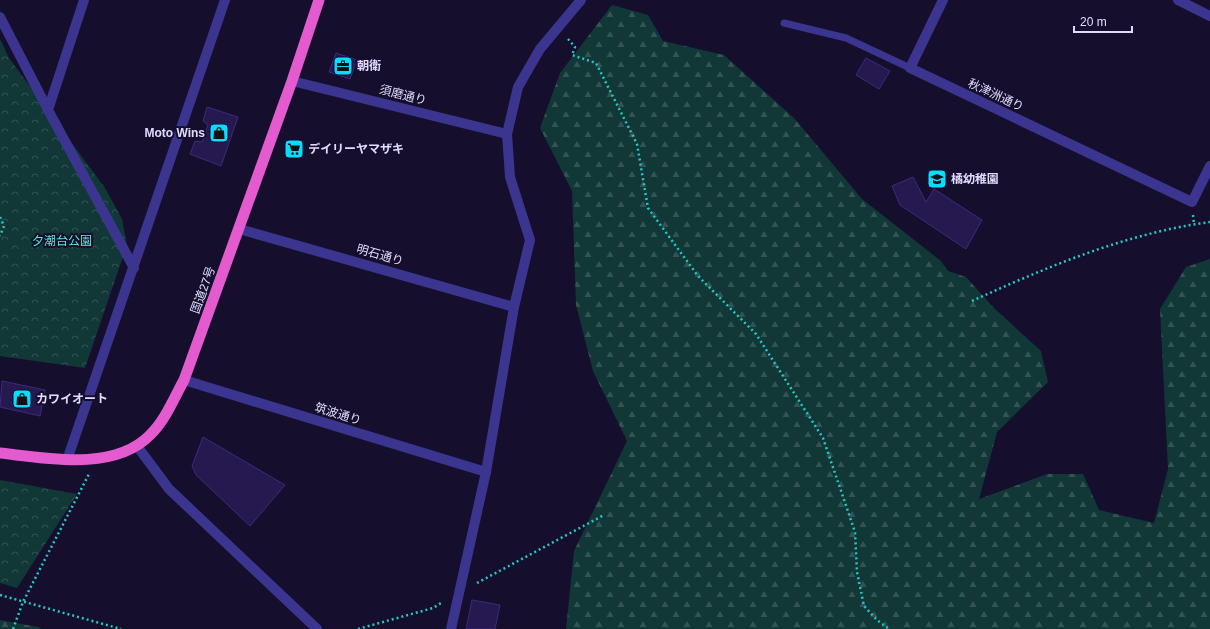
<svg xmlns="http://www.w3.org/2000/svg" width="1210" height="629" viewBox="0 0 1210 629" font-family="Arial,'Noto Sans JP',sans-serif">
  <defs>
    <pattern id="forest-firs" width="22" height="20" patternUnits="userSpaceOnUse"><rect width="22" height="20" fill="#113737"/><path d="M5 1l3.5 6h-7zM16 11l3.5 6h-7z" fill="#335355"/></pattern>
    <pattern id="park-crowns" width="20" height="18" patternUnits="userSpaceOnUse"><rect width="20" height="18" fill="#113737"/><path d="M2 6a3 3 0 1 1 6 0M12 15a3 3 0 1 1 6 0" fill="none" stroke="#335355"/></pattern>
  </defs>
  <rect width="100%" height="100%" fill="#150f2d"/>
  <!-- forest -->
  <path fill="url(#forest-firs)" d="M612,5L648,15L663,41L724,55L794,118L862,199L941,261L948,271L966,277L994,308L1041,351L1048,382L997,432L979,499L1047,474H1083L1099,510L1154,523L1168,469L1160,309L1186,267L1210,259V629H566L574,551L627,441L593,371L576,305L572,191L540,128L560,73Z
    M0,620L38,627L41,629H0Z"/>
  <!-- park -->
  <path fill="url(#park-crowns)" d="M0,39L9,58L105,188L122,219L127,245L85,368L0,356Z
    M0,480L77,494L17,588L0,583Z"/>
  <!-- building -->
  <path fill="#261950" stroke="#3d297e" d="M336,53L357,60L350,79L329,72Z
    M866,58L890,71L879,89L856,75Z
    M207,107L238,117L221,166L190,154L195,141L202,142L208,125L203,121Z
    M913,177L926,202L934,189L982,220L966,249L900,205L892,186Z
    M2,381L45,390L40,416L0,407Z
    M203,437L285,485L250,526L196,475L192,466Z
    M472,600L500,605L495,629H466Z"/>
  <g fill="none" stroke-linecap="round" stroke-linejoin="round">
    <!-- path -->
    <path stroke="#24c9c5" stroke-width="2.5" stroke-dasharray="2 3" stroke-linecap="butt" d="M568,39L575,47L572,55L596,63L637,144L648,208L698,276L756,334L823,438L855,532L857,572L864,606L877,620L889,629
      M1193,215L1194,224
      M0,217L4,226L0,236
      M972,301C1047,267 1127,233 1210,222
      M477,583L604,515
      M0,595L121,629
      M13,629L23,602L89,474
      M358,629L433,608L441,603"/>
    <!-- service -->
    <path stroke="#3c3590" stroke-width="7" d="M784,23L846,38L910,68"/>
    <!-- minor -->
    <path stroke="#3c3590" stroke-width="10" d="M943,0L910,68L1192,202L1210,166
      M1178,0L1210,16
      M0,17L48,110L134,268
      M292,81L507,134
      M48,110L84,0
      M239,229L514,307
      M184,380L486,472
      M67,460L225,0"/>
    <!-- tertiary -->
    <path stroke="#3c3590" stroke-width="10" d="M137,446L169,489L317,629
      M451,629L486,472L514,307L530,240L510,177L507,134L518,87L540,49L581,0"/>
    <!-- trunk -->
    <path stroke="#e45bd0" stroke-width="11" d="M0,453C45,458 114,472 150,435C165,421 174,398 184,380L292,81L319,0"/>
  </g>
  <!-- icons -->
  <defs>
    <symbol id="office-square" viewBox="-11 -11 22 22"><rect x="-9" y="-9" width="18" height="18" rx="4" fill="#06ddff" stroke="#150f2d"/><path d="M-6-3h4V-5.5h4V-3h4V5H-6ZM-1-4.5V-3h2v-1.5ZM-6 0V1H6V0Z" fill="#111"/></symbol>
    <symbol id="shop-square" viewBox="-11 -11 22 22"><rect x="-9" y="-9" width="18" height="18" rx="4" fill="#06ddff" stroke="#150f2d"/><path d="M-5-2.5h2.3a2.7 3.5 0 0 1 5.4 0H5L5.5 6h-11ZM-1.5-2.5h3a1.5 2.3 0 0 0-3 0Z" fill="#111"/></symbol>
    <symbol id="supermarket-square" viewBox="-11 -11 22 22"><rect x="-9" y="-9" width="18" height="18" rx="4" fill="#06ddff" stroke="#150f2d"/><path d="M-6-5.5h2.5l.6 2H6L4.5 2H-2.5L-4.4-4H-6ZM-1.5 3.2a1.3 1.3 0 1 0 .1 0ZM3 3.2a1.3 1.3 0 1 0 .1 0Z" fill="#111"/></symbol>
    <symbol id="school-square" viewBox="-11 -11 22 22"><rect x="-9" y="-9" width="18" height="18" rx="4" fill="#06ddff" stroke="#150f2d"/><path d="M0-5L7-2L0 1L-7-2ZM-4 1L0 2.5L4 1V4Q0 6-4 4Z" fill="#111"/></symbol>
  </defs>
  <g fill-rule="evenodd">
    <use href="#office-square" x="332" y="55" width="22" height="22"/>
    <use href="#shop-square" x="208" y="122" width="22" height="22"/>
    <use href="#supermarket-square" x="283" y="138" width="22" height="22"/>
    <use href="#school-square" x="926" y="168" width="22" height="22"/>
    <use href="#shop-square" x="11" y="388" width="22" height="22"/>
  </g>
  <g text-anchor="middle" stroke-width="4" stroke-linejoin="round" paint-order="stroke">
    <!-- poi labels -->
    <g font-size="12" font-weight="bold" fill="#e0daff" stroke="#150f2d" text-anchor="start">
      <text x="357" y="70">朝衛</text>
      <text x="205" y="137" text-anchor="end">Moto Wins</text>
      <text x="308" y="153">デイリーヤマザキ</text>
      <text x="951" y="183">橘幼稚園</text>
      <text x="36" y="403">カワイオート</text>
    </g>
    <!-- street labels -->
    <g font-size="12" fill="#e0daff" stroke="#150f2d">
      <text transform="translate(403 95) rotate(14)" y="4">須磨通り</text>
      <text transform="translate(996 95) rotate(25)" y="4">秋津洲通り</text>
      <text transform="translate(380 255) rotate(16)" y="4">明石通り</text>
      <text transform="translate(203 290) rotate(-70)" y="4">国道27号</text>
      <text transform="translate(338 414) rotate(17)" y="4">筑波通り</text>
    </g>
    <!-- park labels -->
    <g font-size="12" fill="#5aeccd" stroke="#150f2d">
      <text x="62" y="245">夕潮台公園</text>
    </g>
  </g>
  <!-- scale -->
  <path d="M1074 26v6h58v-6" fill="none" stroke="#e0daff" stroke-width="2"/>
  <text x="1080" y="26" font-size="12" fill="#e0daff" stroke="#150f2d" stroke-width="3" paint-order="stroke">20 m</text>
</svg>
